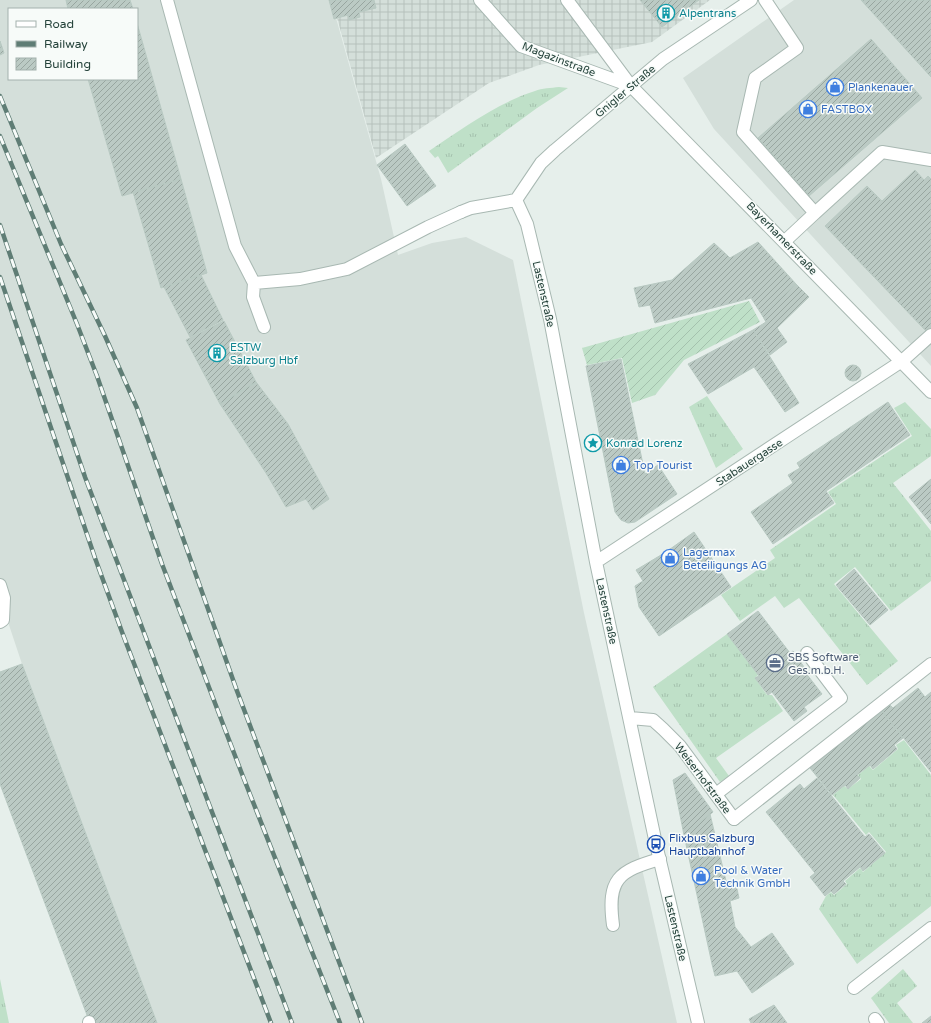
<svg xmlns="http://www.w3.org/2000/svg" width="931" height="1023" viewBox="0 0 931 1023" font-family="'Varela Round',sans-serif">
  <defs>
    <pattern id="industrial-grid" width="8" height="8" patternUnits="userSpaceOnUse"><rect width="8" height="8" fill="#d4dfda"/><path d="M0 4h8M4 0v8" fill="none" stroke="#b6c1bc"/></pattern>
    <pattern id="grass-tufts" width="24" height="20" patternUnits="userSpaceOnUse"><rect width="24" height="20" fill="#bfe0c8"/><path d="M3 7l-1-3M5 7V3M7 7l1-3M15 17l-1-3M17 17v-4M19 17l1-3" fill="none" stroke="#a4c1ad"/></pattern>
    <pattern id="garden-furrows" width="10" height="10" patternUnits="userSpaceOnUse"><rect width="10" height="10" fill="#bfe0c8"/><path d="M-1 1l2-2M0 10L10 0M9 11l2-2" fill="none" stroke="#a4c1ad"/></pattern>
    <pattern id="building-hatch" width="6" height="6" patternUnits="userSpaceOnUse"><rect width="6" height="6" fill="#bbcac4"/><path d="M-1 1l2-2M0 6l6-6M5 7l2-2" fill="none" stroke="#98a6a0"/></pattern>
  </defs>
  <rect width="100%" height="100%" fill="#e6efeb"/>
  <!-- built -->
  <path fill="#d4dfda" fill-rule="evenodd" d="M0,0H331L381,179L398,255L432,243L466,237L513,260L584,613L677,1023H157L22,664L3,607L0,608ZM9,9H137V79H9Z
    M794,0H931V366L714,129L683,78Z"/>
  <!-- industrial -->
  <path fill="url(#industrial-grid)" d="M332,0H710L652,42L539,65L489,83L376,158Z"/>
  <!-- grass -->
  <path fill="url(#grass-tufts)" d="M559,87L568,88L537,108L448,173L438,156L435,158L429,151C460,130 499,102 535,91C542,88 551,88 559,87Z
    M707,396L743,449L716,468L689,407Z
    M905,402L931,429V456L893,483L931,531V581L891,611L855,567L834,584L898,661L867,685L799,598L784,608L775,596L740,621L721,595L775,558L770,550L836,504L828,492L912,436L894,408Z
    M727,634L758,675L755,678L767,695H772L783,711L716,758L729,776L720,782L653,687Z
    M904,740L931,775V906L857,964L819,909L826,896L831,892L834,895L847,884L845,881L860,868L863,872L886,852L869,832L866,835L833,795L844,786L848,789L861,779L858,775L869,766L873,770L898,749L896,745Z
    M903,969L917,986L897,1003L913,1023H889L871,998Z
    M0,979L9,1023H0Z"/>
  <!-- garden -->
  <path fill="url(#garden-furrows)" d="M749,301L760,322L684,360L655,395L632,403L622,358L587,365L582,348Z"/>
  <!-- building -->
  <path fill="url(#building-hatch)" stroke="#b8c9c2" d="M66,0H130L133,9H68Z
    M329,0H374L376,8L359,12L360,17L349,20L348,15L334,19Z
    M640,0H699L662,27Z
    M861,0H931V77Z
    M137,23L181,179L122,196L88,79H137Z
    M871,39L922,98L809,196L758,138Z
    M0,41L4,53L0,55Z
    M405,144L436,186L407,206L377,165Z
    M915,170L924,180L928,176L931,179V329L927,332L825,226L867,186L882,201Z
    M181,179L207,273L161,288L133,192Z
    M758,242L796,284L762,315L751,298L655,323L650,305L639,307L634,288L672,280L714,243L730,258Z
    M201,275L223,320L190,337L164,287Z
    M796,284L809,297L777,328L787,342L770,355L753,330L766,322L762,315Z
    M224,321L256,382L220,404L186,340Z
    M753,330L799,403L785,412L754,367L708,394L688,364Z
    M621,359L645,474L658,465L677,494L635,522L628,523L621,520L615,512L586,366Z
    M845 373a8 8 0 1 1 16 0a8 8 0 1 1-16 0Z
    M256,382L288,424L329,499L313,510L306,499L286,507L266,473L220,404Z
    M888,402L910,435L826,491L834,503L773,544L751,512L793,483L788,475L800,468L797,463Z
    M931,479V524L909,497Z
    M694,532L731,587L659,636L639,607L635,586L643,581L636,570L666,552Z
    M854,569L888,610L870,625L836,585Z
    M758,611L790,653L793,651L804,667L802,668L822,694L804,707L807,711L794,721L772,692L768,695L755,678L759,676L727,634Z
    M22,664L157,1023H90L0,784V672Z
    M918,688L925,697L931,692V772L881,710L889,704L893,708Z
    M881,710L903,738L894,745L897,749L873,769L870,765L857,775L860,778L848,789L845,785L832,795L810,768Z
    M685,773L713,812L684,835L673,780Z
    M817,778L865,837L869,834L885,853L863,871L860,867L843,881L846,884L834,894L831,891L825,896L810,877L815,873L766,812L800,784L804,789Z
    M710,814L726,881L735,880L739,898L730,901L735,927L751,947L772,933L794,964L752,993L737,971L715,976L712,964L684,835Z
    M774,1005L787,1023H751L749,1019Z
    M931,1016V1023H922Z"/>
  <g fill="none" stroke-linecap="round" stroke-linejoin="round">
    <defs>
      <path id="service" d="M167,0L235,246L254,283L300,279L347,269L428,227L461,212
        M480,0L521,46L631,86
        M567,0L631,86
        M765,0L797,48L755,78L743,132L815,213L785,241
        M815,213L882,152L931,160
        M254,283L253,297L264,327
        M902,361L931,335
        M0,585L4,598L3,620L0,622
        M716,794L841,698L807,653
        M734,819L931,664
        M613,925C607,879 618,871 660,859
        M854,988L931,928
        M89,1023V1022"/>
      <path id="minor" d="M631,86L931,392
        M516,200L527,224L550,319L596,562L656,844L698,1023
        M516,200L541,163L555,150L663,59L751,0
        M461,212L471,208L516,200
        M596,562L902,361
        M630,718L653,720L663,729L680,746L734,819
        M875,1019L878,1023"/>
    </defs>
    <!-- service casing -->
    <use href="#service" stroke="#a8b8b2" stroke-width="14"/>
    <!-- minor casing -->
    <use href="#minor" stroke="#a8b8b2" stroke-width="14"/>
    <!-- service -->
    <use href="#service" stroke="#fff" stroke-width="12"/>
    <!-- minor -->
    <use href="#minor" stroke="#fff" stroke-width="12"/>
    <defs>
      <path id="rail" d="M0,96L61,244L105,336L137,408L237,691L362,1023
        M0,136L77,324L97,376L162,564L242,774L340,1023
        M0,225L85,477L292,1023
        M0,277L95,558L122,632L271,1023"/>
    </defs>
    <!-- rail casing -->
    <use href="#rail" stroke="#5f7d75" stroke-width="4.5"/>
    <!-- rail -->
    <use href="#rail" stroke="#f7fbf9" stroke-width="3" stroke-dasharray="9" stroke-linecap="butt"/>
  </g>
  <!-- icons -->
  <defs>
    <symbol id="building-ring" viewBox="-11 -11 22 22"><circle r="9.5" fill="#f7fbf9" stroke="#0f9aa8" stroke-width="1.5"/><path d="M-4-6H4V6H1V3H-1V6H-4ZM-2.5-4.3h1.7v1.8h-1.7ZM.8-4.3h1.7v1.8H.8ZM-2.5-1h1.7V.8h-1.7ZM.8-1h1.7V.8H.8Z" fill="#0f9aa8"/></symbol>
    <symbol id="shop-ring" viewBox="-11 -11 22 22"><circle r="9.5" fill="#f7fbf9" stroke="#3f7fe0" stroke-width="1.5"/><path d="M-5-2.5h2.3a2.7 3.5 0 0 1 5.4 0H5L5.5 6h-11ZM-1.5-2.5h3a1.5 2.3 0 0 0-3 0Z" fill="#3f7fe0"/></symbol>
    <symbol id="sight-ring" viewBox="-11 -11 22 22"><circle r="9.5" fill="#f7fbf9" stroke="#0f9aa8" stroke-width="1.5"/><path d="M0-6L1.8-2.2L6-1.7L2.9 1.2L3.7 5.4L0 3.3L-3.7 5.4L-2.9 1.2L-6-1.7L-1.8-2.2Z" fill="#0f9aa8"/></symbol>
    <symbol id="office-ring" viewBox="-11 -11 22 22"><circle r="9.5" fill="#f7fbf9" stroke="#5c6f8a" stroke-width="1.5"/><path d="M-6-3h4V-5.5h4V-3h4V5H-6ZM-1-4.5V-3h2v-1.5ZM-6 0V1H6V0Z" fill="#5c6f8a"/></symbol>
    <symbol id="bus-ring" viewBox="-11 -11 22 22"><circle r="9.5" fill="#f7fbf9" stroke="#1a4fb4" stroke-width="1.5"/><path d="M-5-6H5V4H4V6H2V4H-2V6H-4V4H-5ZM-3.5-4V0h7V-4ZM-3.5 1.2v1.5H-2V1.2ZM2 1.2v1.5H3.5V1.2Z" fill="#1a4fb4"/></symbol>
  </defs>
  <g fill-rule="evenodd">
    <use href="#building-ring" x="656" y="3" width="20" height="20"/>
    <use href="#shop-ring" x="825" y="77" width="20" height="20"/>
    <use href="#shop-ring" x="798" y="99" width="20" height="20"/>
    <use href="#building-ring" x="207" y="343" width="20" height="20"/>
    <use href="#sight-ring" x="583" y="433" width="20" height="20"/>
    <use href="#shop-ring" x="611" y="455" width="20" height="20"/>
    <use href="#shop-ring" x="660" y="548" width="20" height="20"/>
    <use href="#office-ring" x="765" y="653" width="20" height="20"/>
    <use href="#bus-ring" x="646" y="834" width="20" height="20"/>
    <use href="#shop-ring" x="691" y="866" width="20" height="20"/>
  </g>
  <g text-anchor="middle" stroke-width="3" stroke-linejoin="round" paint-order="stroke">
    <!-- culture labels -->
    <g font-size="11" fill="#0d838f" stroke="#f7fbf9" text-anchor="start">
      <text x="679" y="17">Alpentrans</text>
      <text x="230" y="351">ESTW<tspan x="230" dy="13">Salzburg Hbf</tspan></text>
      <text x="606" y="447">Konrad Lorenz</text>
    </g>
    <!-- street labels -->
    <g font-size="11" fill="#24423a" stroke="#f7fbf9">
      <text transform="translate(559 59) rotate(21)" y="4">Magazinstraße</text>
      <text transform="translate(625 91) rotate(-40)" y="4">Gnigler Straße</text>
      <text transform="translate(782 238) rotate(46)" y="4">Bayerhamerstraße</text>
      <text transform="translate(544 294) rotate(77)" y="4">Lastenstraße</text>
      <text transform="translate(749 462) rotate(-33)" y="4">Stabauergasse</text>
      <text transform="translate(607 611) rotate(78)" y="4">Lastenstraße</text>
      <text transform="translate(703 778) rotate(53)" y="4">Weiserhofstraße</text>
      <text transform="translate(676 928) rotate(77)" y="4">Lastenstraße</text>
    </g>
    <!-- shop labels -->
    <g font-size="11" fill="#366cbe" stroke="#f7fbf9" text-anchor="start">
      <text x="848" y="91">Plankenauer</text>
      <text x="821" y="113">FASTBOX</text>
      <text x="634" y="469">Top Tourist</text>
      <text x="683" y="556">Lagermax<tspan x="683" dy="13">Beteiligungs AG</tspan></text>
      <text x="714" y="874">Pool &amp; Water<tspan x="714" dy="13">Technik GmbH</tspan></text>
    </g>
    <!-- service labels -->
    <g font-size="11" fill="#4e5e75" stroke="#f7fbf9" text-anchor="start">
      <text x="788" y="661">SBS Software<tspan x="788" dy="13">Ges.m.b.H.</tspan></text>
    </g>
    <!-- transit labels -->
    <g font-size="11" fill="#164399" stroke="#f7fbf9" text-anchor="start">
      <text x="669" y="842">Flixbus Salzburg<tspan x="669" dy="13">Hauptbahnhof</tspan></text>
    </g>
  </g>
  <!-- legend -->
  <rect x="8" y="8" width="130" height="72" fill="#f7fbf9" stroke="#a3b1ad"/>
  <rect x="16" y="21" width="20" height="6" fill="#ffffff" stroke="#a3b1ad"/>
  <text x="44" y="28" font-size="12" fill="#24423a">Road</text>
  <rect x="16" y="41" width="20" height="6" fill="#5f7d75" stroke="#a3b1ad"/>
  <text x="44" y="48" font-size="12" fill="#24423a">Railway</text>
  <rect x="16" y="58" width="20" height="12" fill="url(#building-hatch)" stroke="#a3b1ad"/>
  <text x="44" y="68" font-size="12" fill="#24423a">Building</text>
</svg>
